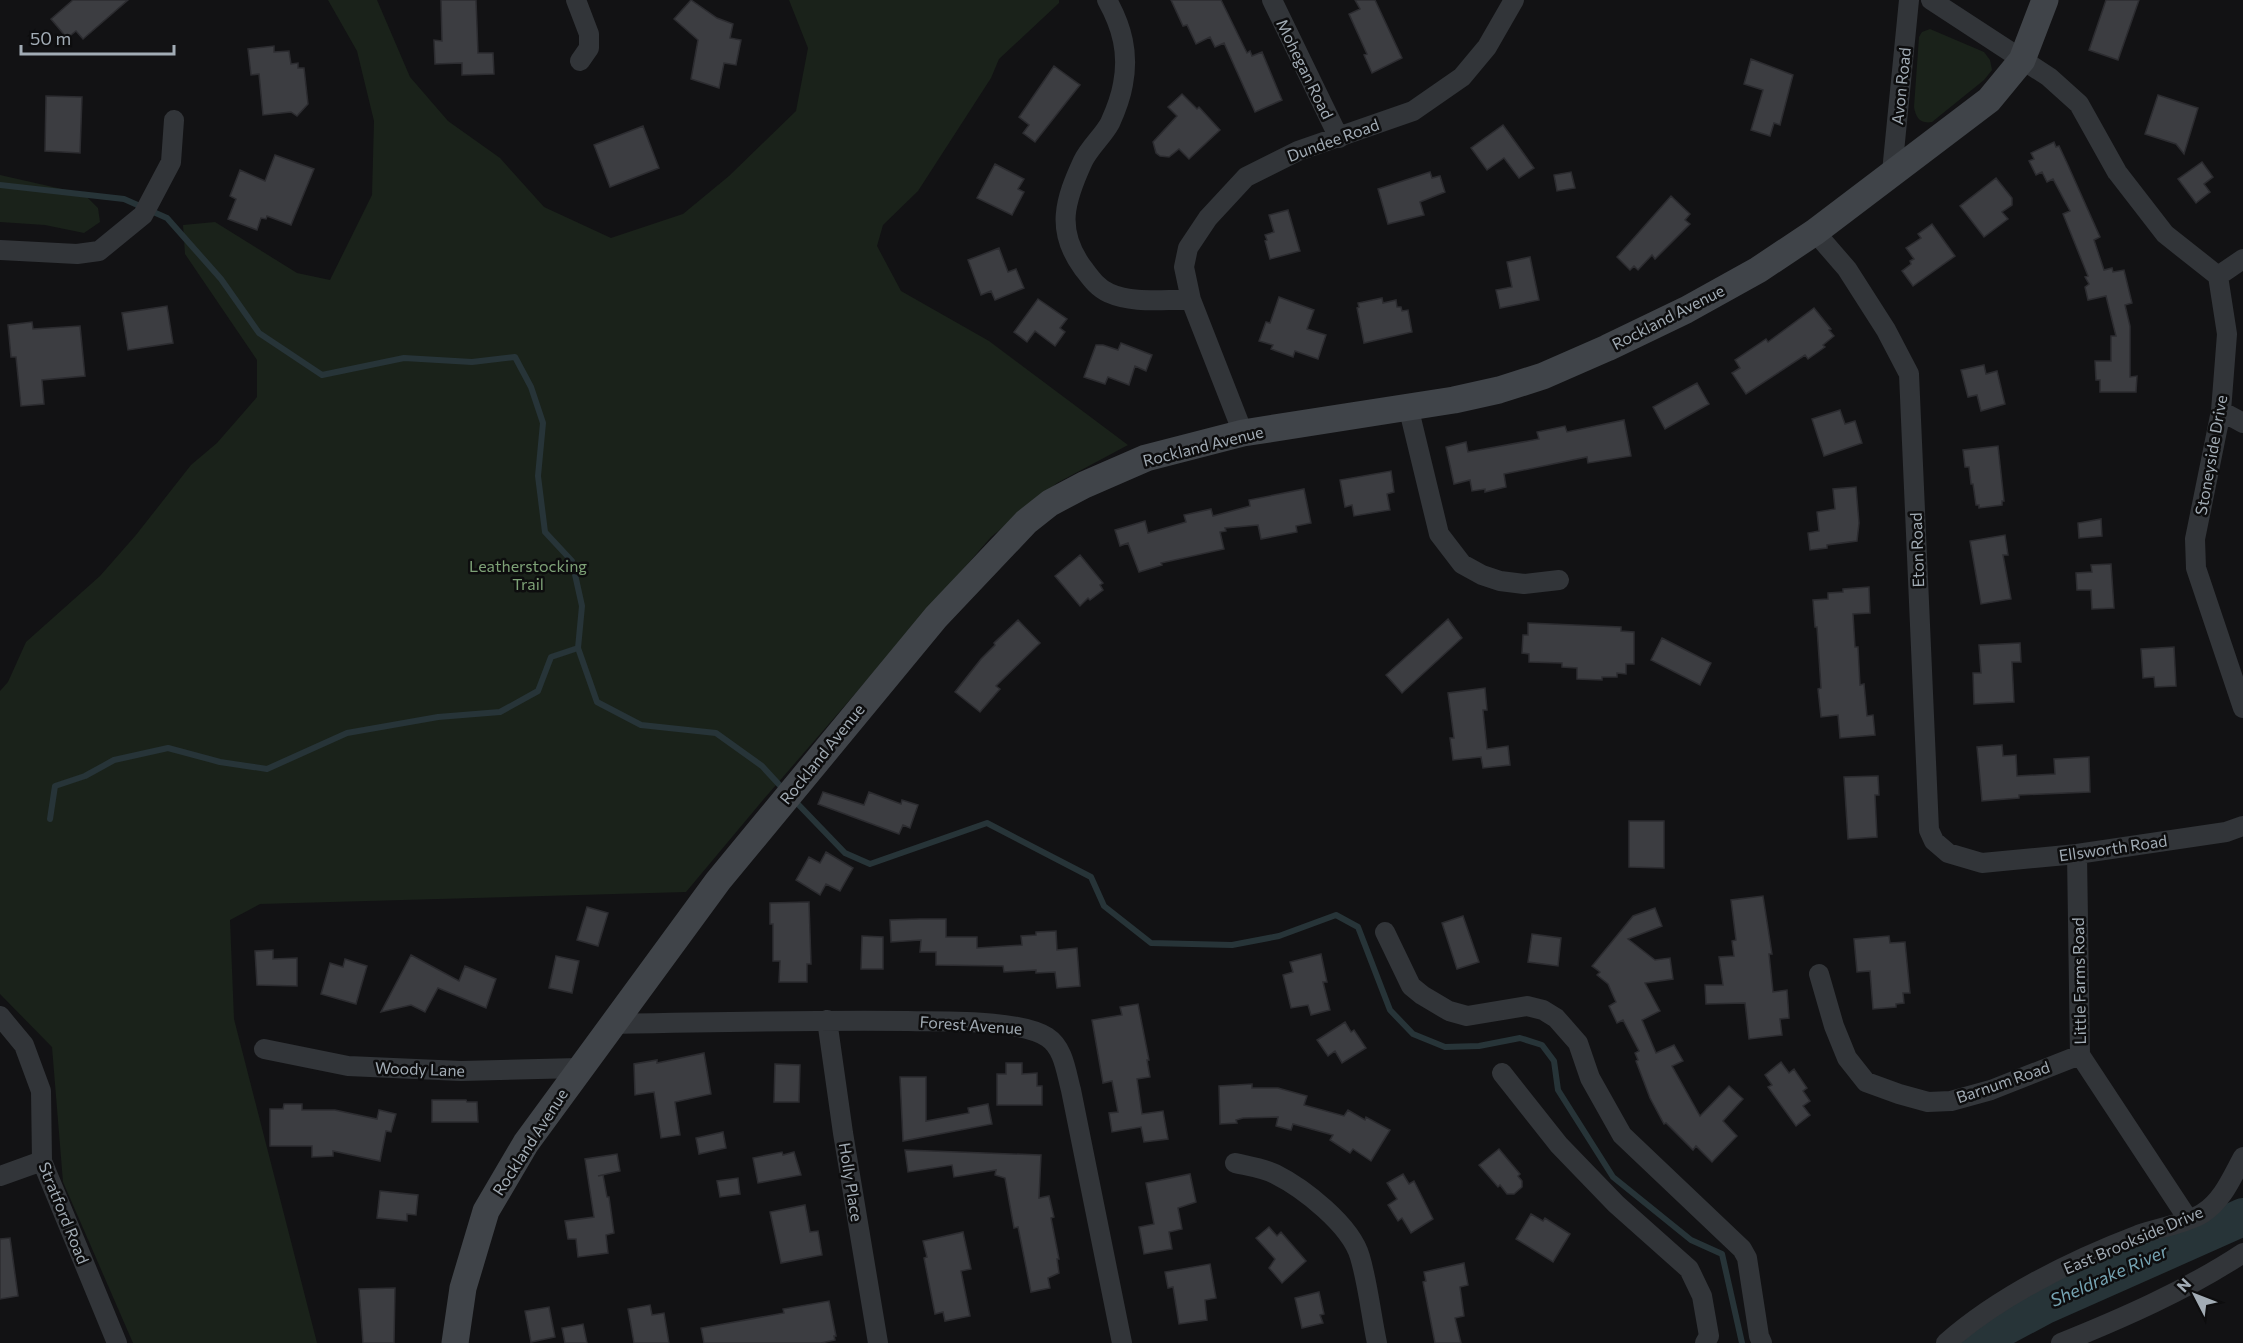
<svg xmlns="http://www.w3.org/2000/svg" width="2243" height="1343" viewBox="0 0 2243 1343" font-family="Commissioner,sans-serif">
  <rect width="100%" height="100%" fill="#121214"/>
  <!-- green -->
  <path fill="#1a221a" d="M328,0H377L410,77L448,121L500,158L544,207L611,238L683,214L729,176L796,111L808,48L789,0H1059V3L999,59L991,78L918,191L883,225L877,246L901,291L989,341L1128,445L1057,483L991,537L763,800L686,892L260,904L230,920L234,1019L317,1343H133L63,1182L52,1047L0,994V691L8,682L26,642L100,576L136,535L191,465L217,443L257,397V360L185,254L183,225L215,222L297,273L330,280L372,195L374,121L357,51Z
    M1930,29L1984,52L1990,60L1992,70L1984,80L1932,122C1920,124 1916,118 1914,107L1919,37L1922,32Z
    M0,175L84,194L98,208L100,222L84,233L45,225L0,222Z"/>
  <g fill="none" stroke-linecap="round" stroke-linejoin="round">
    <!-- stream -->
    <path stroke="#273438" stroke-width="6" d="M0,185L124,199L167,218L221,279L259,333L322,375L404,358L472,362L515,357L531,387L543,423L538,476L545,532L572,561L582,606L578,648L597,702L641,725L716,733L762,766L785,791
      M794,800L845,853L870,864L987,823L1091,877L1104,906L1151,943L1232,945L1279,936L1336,915L1358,927L1390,1010L1413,1034L1445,1047L1479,1046L1520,1038L1542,1045L1554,1061L1558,1090L1613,1177L1691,1240L1722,1254L1742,1343
      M50,819L55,786L85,776L114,760L168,748L220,762L267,769L347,733L438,717L500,712L538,691L551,657L578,648"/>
    <!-- river -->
    <path stroke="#273438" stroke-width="38" d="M1979,1343L1981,1339L2043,1306L2243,1217"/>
  </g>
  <!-- building -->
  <path fill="#3c3d41" stroke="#2c2c30" stroke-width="1.5" d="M73,0H128L83,39L76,31L67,38L51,19Z
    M441,0H476L478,53H493L494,74L462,75V63L435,64L434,40L442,41Z
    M691,0L717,18L733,24L730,38L741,40L736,65L724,63L719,88L691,79L698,40L674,19Z
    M1171,0H1221L1247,53L1250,51L1252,56L1262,52L1282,100L1255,112L1224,43L1215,47L1210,37L1196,44L1187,25L1183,26Z
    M1355,0H1375L1402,58L1372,73L1364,55L1367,54L1349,14L1360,9Z
    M2106,0H2139L2118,60L2089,50Z
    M274,46V52L289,51L291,64L298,63V68H304L308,104L297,116L291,112L263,115L259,74L251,75L248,49Z
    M1751,59L1793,75L1780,125L1774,123L1770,136L1751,130L1763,90L1744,84Z
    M1054,66L1080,85L1035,142L1023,133L1029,125L1019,117Z
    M1182,94L1197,109L1199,107L1220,130L1189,159L1179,149L1169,157L1160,156L1156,153L1153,142L1177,116L1168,107Z
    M2158,95L2198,108L2184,154L2176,144L2145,134Z
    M46,96L82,97L80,153L45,151Z
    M1503,125L1534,168L1519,178L1504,158L1487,170L1471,148Z
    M643,126L659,168L610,187L594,145Z
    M2054,142L2056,147L2059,146L2067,163L2100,237L2094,240L2104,270L2112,268L2113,272L2124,270L2132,303L2125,305L2130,326V377L2137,376L2136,392H2100V380H2096L2095,361H2111V336H2116L2106,296L2088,300L2085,287L2089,284L2085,277L2088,276L2063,214L2070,211L2053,179L2047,182L2042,172L2036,175L2029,161L2034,159L2031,153Z
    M275,155L314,169L291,225L267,216L266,219L261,218L257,230L228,219L236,199L230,196L240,170L265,181Z
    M2202,162L2213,177L2204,184L2210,192L2196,203L2178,179Z
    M995,164L1024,179L1018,189L1024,192L1012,215L977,198Z
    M1430,172L1432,178L1440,176L1445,192L1420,202L1424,215L1388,224L1378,189Z
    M1571,172L1575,188L1557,191L1554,175Z
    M1996,178L2012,198V205L2002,212L2008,219L1984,237L1960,206Z
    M1671,196L1690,214L1685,220L1690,224L1655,259L1652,255L1638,270L1634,266L1630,270L1617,257Z
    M1288,210L1300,251L1270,259L1265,241L1267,240L1265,235L1274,232L1269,215Z
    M1932,224L1955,256L1913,286L1902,271L1911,264L1910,261L1914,259L1906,248L1921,238L1918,234Z
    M999,248L1008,272L1016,269L1024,288L995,300L991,291L981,295L968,260Z
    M1530,257L1539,300L1500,308L1496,290L1512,287L1507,262Z
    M1279,297L1314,310L1307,329L1326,335L1318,359L1295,351L1293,357L1271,349L1273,345L1259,341L1266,322L1270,323Z
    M1382,298L1383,303L1396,300L1397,307H1401L1402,311L1408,310L1412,332L1364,343L1357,308L1359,307L1358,303Z
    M1038,299L1067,319L1060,328L1065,332L1055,346L1035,331L1027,342L1014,332Z
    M167,306L173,343L128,350L122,313Z
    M1814,308L1831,329L1829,330L1834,336L1823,345L1825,347L1808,359L1805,355L1746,394L1732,373L1740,368L1735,360L1766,339L1768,342Z
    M32,322L33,329L80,326L85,376L42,380L44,404L21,406L16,357H11L8,325Z
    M1121,343L1152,355L1146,371L1135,366L1129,385L1108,377L1105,384L1084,377L1096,345H1103L1118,350Z
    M1984,365L1986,374L1997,371L2005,404L1981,411L1977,395L1968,397L1961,370Z
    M1697,383L1709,404L1665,429L1653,407Z
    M1840,410L1845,424L1855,421L1862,443L1824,456L1812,419Z
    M1624,420L1631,456L1588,463L1587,457L1504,474L1506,487L1485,492V489L1472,491L1470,480L1454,484L1446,447L1466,442L1468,452L1539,439L1537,432L1565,426L1567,432Z
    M1998,446L2004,501H2002V505L1979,508V505H1976L1973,484H1971L1969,467H1965L1963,450Z
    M1391,471L1394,492L1387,494L1390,510L1354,516L1352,505L1345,507L1340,480Z
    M1856,487L1859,523L1857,541L1827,545V548L1810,550L1808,533L1819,531L1817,512L1835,509L1833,489Z
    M1304,489L1311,523L1296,526L1297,532L1261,539L1258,525L1225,528L1226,531L1220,532L1224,549L1161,563L1162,565L1139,572L1128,543L1120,546L1115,530L1145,521L1148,533L1186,522L1184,515L1211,509L1213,516L1250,506L1249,500Z
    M2101,519L2102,536L2079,538L2078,523Z
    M2005,535L2008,555H2003L2011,599L1981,604L1970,541Z
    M1080,555L1103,583L1100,585L1103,590L1090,600L1088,598L1080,606L1055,576Z
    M2111,564L2114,608L2092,609L2091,590H2077L2076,573L2092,572L2091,565Z
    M1869,587L1870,613L1853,614L1855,647H1858L1860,685L1864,684L1867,716L1873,715L1875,735L1840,738L1838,715L1821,717L1818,689L1821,688L1817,627H1815L1813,600L1828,599V593L1843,592V589Z
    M1448,619L1462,638L1402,693L1386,675Z
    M1018,620L1040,643L996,686L1000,689L980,712L955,692L981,659L995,645L994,643Z
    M1528,623L1621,627V631L1634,632V664H1626V674L1617,673V677H1602V680L1577,679V668L1562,667V663L1529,662V654L1522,653L1523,635H1528Z
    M1662,638L1711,663L1700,685L1651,660Z
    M2020,643L2021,662H2012L2014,702L1974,704L1973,673H1981L1979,645Z
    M2174,647L2176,686L2155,687L2154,677L2143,678L2141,649Z
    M1485,688L1487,710H1483L1487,749L1508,746L1510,765L1483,768L1481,757L1453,760L1450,738H1454L1448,693Z
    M2002,745L2003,756L2016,755L2017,776L2055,774L2054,759L2089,757L2090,792L2019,795V798L1982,801L1977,747Z
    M1878,776L1879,795H1875L1877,837L1848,839L1844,777Z
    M823,792L864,805L869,792L901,804L902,800L918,805L910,828L903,825L899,834L818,804Z
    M1629,821H1664V868L1629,867Z
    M826,852L853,868L840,891L826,884L820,895L796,880L809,857L820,863Z
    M1763,896L1772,954H1769L1773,992L1787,990L1789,1018L1780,1019L1782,1035L1749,1039L1745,1003L1706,1004L1705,985H1723L1719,957L1734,956L1732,941L1736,940L1731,900Z
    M809,902L811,964H807V982H779L780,961H773V924H770V903Z
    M587,907L608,913L598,946L577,940Z
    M1655,908L1662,926L1628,939L1655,960L1670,958L1673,979L1645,983L1660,1011L1642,1020L1656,1053L1674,1045L1683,1061L1672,1066L1700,1116L1729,1086L1743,1099L1723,1121L1737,1136L1712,1162L1696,1146L1693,1150L1666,1123L1664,1124L1650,1098L1636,1061L1638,1060L1635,1053L1639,1051L1623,1020L1617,1023L1609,1006L1616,1002L1608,984L1597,975L1600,972L1592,966L1633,916Z
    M1463,916L1479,962L1457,969L1442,923Z
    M919,919H946V937H977V948L1022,945L1021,936L1036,935V932L1056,931L1057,950L1077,948L1080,986L1057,988L1055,972L1036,973V970L1004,972L1003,966L936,965V952H920L921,940L891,942L890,920Z
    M1532,934L1561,938L1558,966L1528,962Z
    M862,936L883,937V969H861Z
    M1889,936L1890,943L1905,942L1910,993H1903L1904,1003L1896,1004V1007L1873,1009L1870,971L1857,972L1854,939Z
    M273,950V959L297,958V986L257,985L255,951Z
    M1321,954L1327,982H1323L1330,1010L1311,1015L1308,1005L1291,1008L1283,975L1293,972L1290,962Z
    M411,955L459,981L465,966L496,979L486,1008L438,988L425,1012L411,1005L381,1012Z
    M556,956L579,961L572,993L549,988Z
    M345,959L367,966L356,1004L321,994L330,963L343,967Z
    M1138,1004L1149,1060H1147L1150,1077L1137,1079L1142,1114L1163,1111L1168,1139L1144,1142L1141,1127L1112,1132L1109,1113L1118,1112L1112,1081L1103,1083L1092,1020L1122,1015L1120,1007Z
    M1345,1022L1351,1032L1354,1030L1366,1048L1342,1063L1335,1051L1328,1056L1317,1040Z
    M704,1053L711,1094L675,1102L680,1135L661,1138L654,1092L635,1095L634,1064L657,1060V1063Z
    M1781,1062L1789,1073L1794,1069L1807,1088L1803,1091L1810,1101L1803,1106L1810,1115L1796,1126L1768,1087L1772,1085L1765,1075Z
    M1006,1063H1022V1074L1037,1073V1086H1042V1105H997V1074H1006Z
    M775,1064L800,1065L799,1102H774Z
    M900,1077H926V1121L969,1113L968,1108L988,1104L992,1124L903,1141Z
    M1252,1084V1088H1278L1307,1096L1304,1105L1344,1116L1348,1110L1365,1120L1366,1117L1390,1130L1371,1161L1353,1149L1350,1153L1330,1140L1333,1135L1293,1124L1291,1130L1276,1126L1278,1117L1243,1118L1236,1120L1237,1123L1220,1124L1219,1086Z
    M432,1100H466L467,1102H477L478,1122H432Z
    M284,1104H302V1110H335L377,1119L379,1110L396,1114L391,1132L386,1131L380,1161L333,1151V1156L312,1157V1146H270V1109H283Z
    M723,1132L726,1148L699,1154L696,1138Z
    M1499,1149L1520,1174L1518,1176L1522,1181V1187L1514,1194H1507L1500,1185L1498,1187L1479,1165Z
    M905,1150L1041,1155L1039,1198L1049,1196L1054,1217L1051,1218L1059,1259H1057L1059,1273L1048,1278L1050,1288L1031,1292L1018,1227L1014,1228L1005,1178L995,1175L996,1170L954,1177L952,1165L908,1172Z
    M782,1152L783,1155L794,1152L801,1175L758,1183L753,1158Z
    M617,1154L620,1171L598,1176L603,1175L607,1197H609L614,1233L606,1235L608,1253L578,1257L576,1239H568L565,1221L594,1217L585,1159Z
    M1190,1174L1196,1202L1178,1208L1182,1229L1169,1232L1172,1249L1144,1254L1139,1227L1154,1224L1146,1183Z
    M1403,1174L1409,1184L1414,1181L1433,1219L1411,1233L1402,1218L1398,1221L1388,1205L1397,1199L1387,1183Z
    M738,1178L740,1194L720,1197L717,1181Z
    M380,1191L418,1195L416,1215L407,1214V1221L377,1218Z
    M805,1205L810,1232L818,1231L822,1255L781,1263L770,1212Z
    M1531,1214L1543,1221L1545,1218L1570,1234L1553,1262L1516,1239Z
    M1269,1227L1277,1236L1281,1232L1306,1261L1282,1283L1269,1268L1275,1259L1256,1238Z
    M963,1232L971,1269L961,1271L970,1316L945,1321L943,1312L935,1314L924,1258L927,1257L923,1241Z
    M10,1238L18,1296L0,1299V1239Z
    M1464,1263L1468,1285L1460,1287L1464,1316L1455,1318L1461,1343H1435L1423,1282L1426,1281L1424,1272Z
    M1210,1264L1216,1298L1205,1300L1207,1320L1179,1324L1173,1287L1168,1288L1165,1272Z
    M395,1288L394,1343H363L359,1289Z
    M1319,1292L1324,1314L1320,1315L1323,1323L1302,1328L1295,1298Z
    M829,1301L836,1336H834L835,1340L821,1343H704L701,1328L784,1313L783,1309Z
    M650,1305L652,1315L664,1313L669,1343H634L628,1309Z
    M549,1307L555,1337L531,1342L525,1311Z
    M583,1324L587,1343H565L562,1328Z"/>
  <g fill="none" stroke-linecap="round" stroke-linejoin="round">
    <!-- street -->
    <path stroke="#323539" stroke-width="20" d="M576,0L589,34V48L580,61
      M1107,0C1122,27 1129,53 1123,84C1121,96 1115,112 1110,123C1103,136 1090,147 1083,161C1065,200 1055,230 1083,268C1090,277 1097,288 1109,293C1133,304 1165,299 1191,300
      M1272,0L1339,138
      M1931,0L2049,77L2079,104L2117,172L2165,234L2218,276L2227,334L2221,411L2195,539L2196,568L2243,708
      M1892,172L1909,0
      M1815,232L1847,269L1886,330L1909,374L1929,830L1934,841L1948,853L1982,863L2077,854L2226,832L2243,826
      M0,250L77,254L99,251L143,215L171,162L174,120
      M2218,276L2243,259
      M1408,406L1439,534L1462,564L1482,575L1500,581L1524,584L1559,580
      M2221,411L2243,423
      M1243,433L1191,300L1184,267L1188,248L1208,218L1246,177L1298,151L1413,111L1462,77L1487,47L1514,0
      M2077,854L2080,1055L2188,1219
      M1385,932L1411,986L1422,995L1449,1011L1467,1016L1527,1006L1543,1010L1556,1018L1578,1043L1590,1078L1622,1135L1742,1249L1747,1258L1759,1336L1762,1343
      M1819,974L1834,1026L1847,1058L1866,1082L1899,1094L1928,1102L1951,1101L1991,1090L2080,1055
      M0,1016L24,1045L41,1091L42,1161L117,1343
      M827,1020L843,1133L878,1343
      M612,1024C710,1022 809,1020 908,1021C943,1022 1018,1019 1047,1037C1064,1048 1066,1072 1071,1090L1122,1343
      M264,1049L348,1066L461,1071L579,1068
      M1502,1073L1559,1145L1616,1204L1689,1269L1702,1296L1709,1336L1705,1343
      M1235,1163C1248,1166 1263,1168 1275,1174C1303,1188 1351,1225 1360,1257C1368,1284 1371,1315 1377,1343
      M0,1176L42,1161
      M1946,1343C1998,1297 2072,1260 2138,1235C2155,1229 2190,1222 2203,1213C2223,1200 2232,1177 2243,1157
      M2061,1343C2123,1318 2187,1290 2243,1253"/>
    <!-- secondary -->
    <path stroke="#404449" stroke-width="27" d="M455,1343L463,1288L486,1211L526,1143L718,881L936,617L1026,522L1050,503L1084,485L1146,458L1243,433L1454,400L1499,390L1543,376L1607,348L1686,310L1758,270L1815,232L1989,100L2022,60L2045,0"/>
  </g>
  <g text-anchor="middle" stroke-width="5" stroke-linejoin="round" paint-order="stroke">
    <!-- street labels -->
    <g font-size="16" fill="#a2acb5" stroke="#0d0d0e">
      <text transform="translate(1305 69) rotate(64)" y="6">Mohegan Road</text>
      <text transform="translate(1901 86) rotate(-84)" y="6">Avon Road</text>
      <text transform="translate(1333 140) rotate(-20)" y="6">Dundee Road</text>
      <text transform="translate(1668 317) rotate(-27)" y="6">Rockland Avenue</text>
      <text transform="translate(1203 446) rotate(-14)" y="6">Rockland Avenue</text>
      <text transform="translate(2211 455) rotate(-80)" y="6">Stoneyside Drive</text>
      <text transform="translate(1917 550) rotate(-92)" y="6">Eton Road</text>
      <text transform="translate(822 754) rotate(-51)" y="6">Rockland Avenue</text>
      <text transform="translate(2113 848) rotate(-8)" y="6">Ellsworth Road</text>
      <text transform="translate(2079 981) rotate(-91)" y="6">Little Farms Road</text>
      <text transform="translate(971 1025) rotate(4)" y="6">Forest Avenue</text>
      <text transform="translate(420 1069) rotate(2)" y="6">Woody Lane</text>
      <text transform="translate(2003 1082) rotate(-19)" y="6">Barnum Road</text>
      <text transform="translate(530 1142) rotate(-57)" y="6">Rockland Avenue</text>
      <text transform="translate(851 1182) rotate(81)" y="6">Holly Place</text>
      <text transform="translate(64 1213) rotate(68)" y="6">Stratford Road</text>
      <text transform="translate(2133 1240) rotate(-23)" y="6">East Brookside Drive</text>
    </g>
    <!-- park labels -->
    <g font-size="16" fill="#7ea277" stroke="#0d0d0e">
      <text x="528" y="572">Leatherstocking<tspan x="528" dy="18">Trail</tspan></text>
    </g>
    <!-- water labels -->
    <g font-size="18" font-style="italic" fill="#76a4b3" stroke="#0d0d0e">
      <text transform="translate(2109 1276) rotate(-24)" y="6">Sheldrake River</text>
    </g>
  </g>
  <!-- north arrow -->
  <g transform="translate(2195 1295) rotate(312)" stroke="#0d0d0e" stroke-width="4.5" paint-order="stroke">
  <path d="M0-4.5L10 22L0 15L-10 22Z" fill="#a2acb5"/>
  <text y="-9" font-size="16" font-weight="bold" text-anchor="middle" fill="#a2acb5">N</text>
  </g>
  <!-- scale -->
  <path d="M21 45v9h153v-9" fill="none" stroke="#a2acb5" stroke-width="3"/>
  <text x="30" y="45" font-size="18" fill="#a2acb5" stroke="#0d0d0e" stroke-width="4.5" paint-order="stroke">50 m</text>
</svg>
